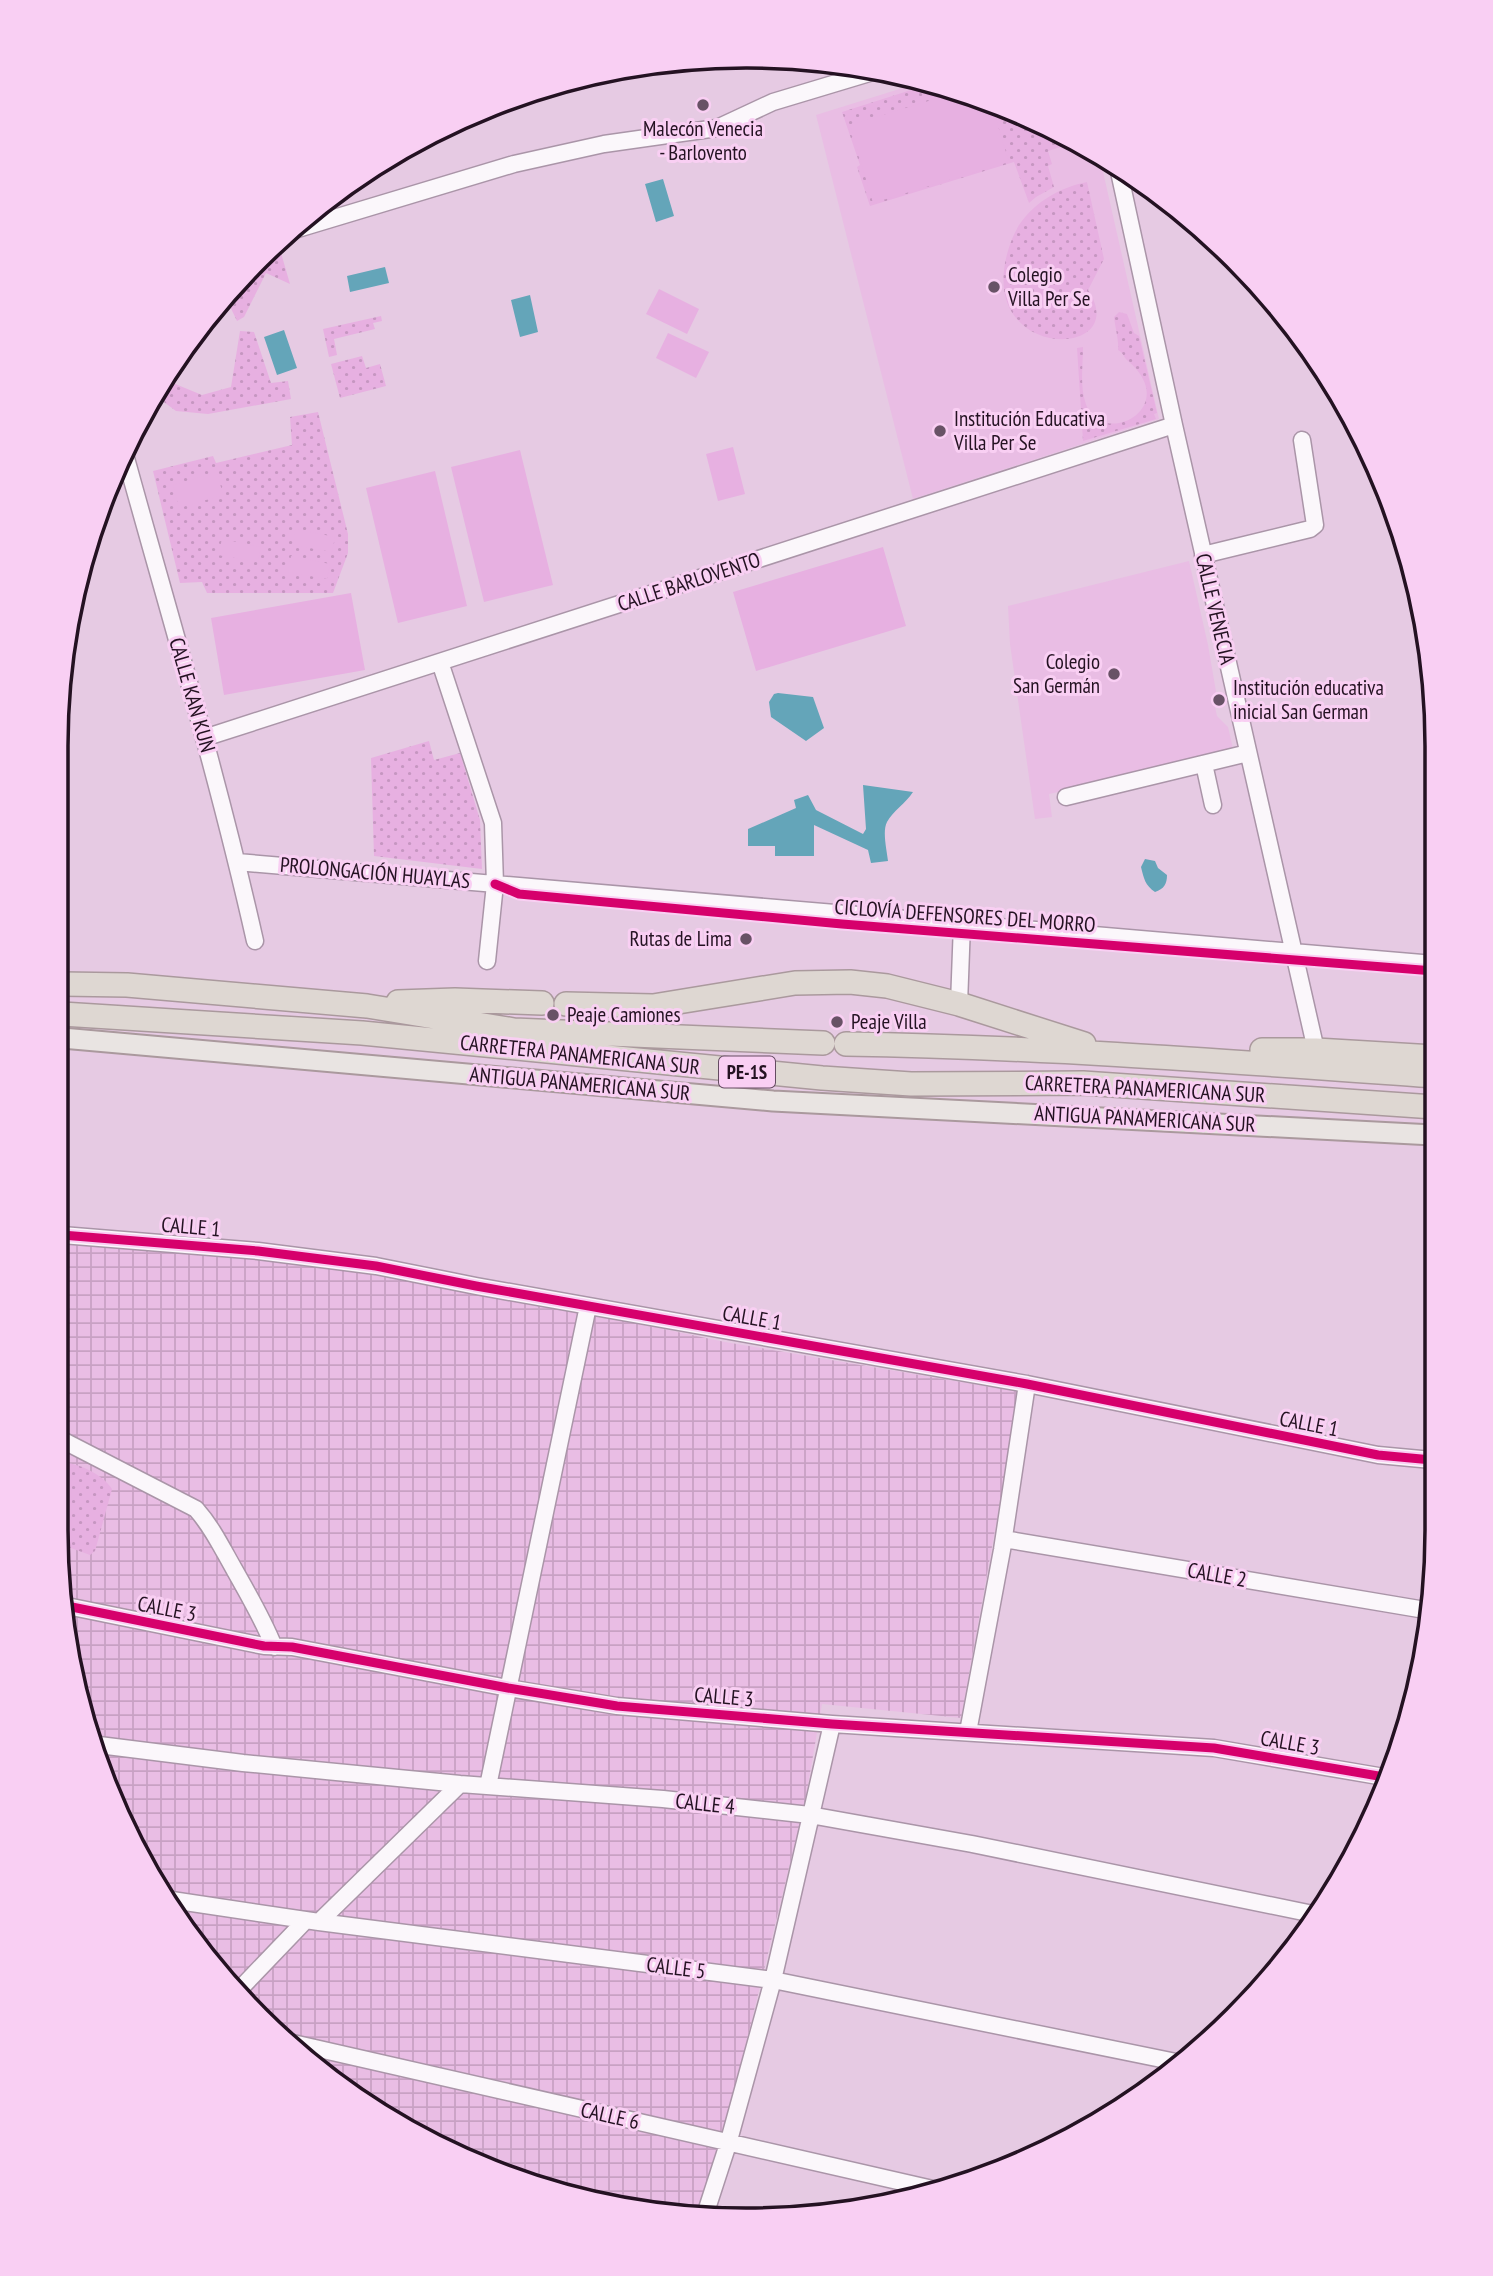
<svg xmlns="http://www.w3.org/2000/svg" width="1493" height="2276" viewBox="0 0 1493 2276" font-family="'PT Sans Narrow',sans-serif">
  <defs>
    <pattern id="industrial-grid" width="8" height="8" patternUnits="userSpaceOnUse" patternTransform="scale(1.75)"><rect width="8" height="8" fill="#e9bde4"/><path d="M0 4h8M4 0v8" fill="none" stroke="#c8a1c3"/></pattern>
    <pattern id="grass-dots" width="8" height="8" patternUnits="userSpaceOnUse" patternTransform="scale(1.75)"><rect width="8" height="8" fill="#e7b0e1"/><path d="M2 2h.1M6 6h.1" fill="none" stroke="#c696c1" stroke-width="1.8" stroke-linecap="round"/></pattern>
  </defs>
  <rect width="100%" height="100%" fill="#e6cae3"/>
  <!-- built -->
  <path fill="#e9bde4" d="M922,82L969,93L1099,154L1159,419L913,499L816,115Z
    M1189,561L1208,645L1218,703L1215,707L1217,716L1228,727L1234,753L1049,794L1052,817L1035,819L1010,644L1008,606Z"/>
  <!-- industrial -->
  <path fill="url(#industrial-grid)" d="M62,1240L252,1254L578,1311L725,1342L1020,1392L961,1718L822,1704L805,1802L724,2134L696,2218L611,2207L483,2168L326,2077L258,2017L173,1913L93,1751L62,1620Z"/>
  <!-- grass -->
  <path fill="url(#grass-dots)" d="M930,84L969,93L1069,138L1070,144L1048,151L1052,164L1048,166L1054,187L1036,197L1029,203L1014,162L870,206L857,167L860,165L842,112Z
    M1087,182L1104,259L1088,290C1136,362 964,363 1012,239C1024,208 1056,188 1087,182Z
    M279,246L290,284L266,273L244,317L237,321L225,296L274,248Z
    M1119,312L1127,314L1134,333L1139,336L1157,413L1154,414L1156,419L1083,441L1077,348L1083,347C1083,364 1080,385 1085,401C1098,451 1184,409 1128,361C1123,357 1124,353 1118,350C1119,340 1115,327 1114,317Z
    M381,316L382,321L373,323L375,329L334,339L337,355L329,357L323,329Z
    M240,331L254,332L271,383L288,381L291,399L208,414L176,411L157,397L168,381L202,395L231,387Z
    M362,356L366,368L380,364L386,386L340,398L331,364Z
    M318,412L348,534V553L333,593H207L202,582L180,583L153,471L213,456L216,463L292,445L290,417Z
    M429,741L434,760L460,753L480,820L482,869L374,856L371,758Z
    M66,1463C81,1464 104,1476 112,1489L95,1551L90,1555L71,1548L62,1533V1465Z"/>
  <!-- park -->
  <path fill="#e7b0e1" d="M961,91L991,103L1009,162L873,203L850,125Z
    M659,289L699,309L687,334L646,314Z
    M668,333L709,352L696,378L656,358Z
    M733,447L745,494L718,501L706,454Z
    M520,450L553,585L484,602L451,467Z
    M435,471L467,606L398,623L366,488Z
    M217,472L223,495L179,508L173,485Z
    M296,529L335,537L332,552L293,545Z
    M222,539L261,547L258,562L218,555Z
    M883,547L906,626L756,671L733,592Z
    M291,556L330,564L327,579L288,572Z
    M351,593L365,670L224,695L211,618Z"/>
  <!-- water -->
  <path fill="#64a5b9" d="M663,179L674,216L656,222L645,184Z
    M385,267L389,283L350,292L347,276Z
    M530,295L538,332L520,337L511,300Z
    M284,330L297,368L277,375L264,337Z
    M778,693L813,697L824,728L806,741L771,717L769,702L774,694Z
    M863,785L913,792C906,803 893,811 887,822C882,831 887,851 888,861L871,863L868,850L814,825V856H775V846H748V829L796,808L794,800L808,795L816,810L863,834L866,829Z
    M1145,859L1155,861L1158,868L1167,875C1167,884 1164,889 1155,892C1145,885 1144,879 1141,867Z"/>
  <g fill="none" stroke-linecap="round" stroke-linejoin="round">
    <defs>
      <path id="minor" d="M1118,167L1174,425L1316,1050
        M291,231L514,164L604,144L717,128L773,102L876,71
        M124,451C169,614 218,776 255,941
        M1203,555L1310,529L1315,525L1302,440
        M440,662L493,823L495,884L487,961
        M204,738L1174,425
        M1204,764L1213,805
        M1066,797L1248,753
        M237,862L1434,964
        M959,1004L962,924
        M62,1235L258,1251L376,1266L476,1286L1027,1384L1378,1455L1432,1460
        M62,1440L196,1509C212,1527 222,1548 234,1569C248,1594 263,1619 274,1647
        M1004,1539L1431,1611
        M62,1605L264,1646L292,1647L508,1688L617,1706L832,1724L1214,1748L1390,1778
        M968,1732L1002,1550L1027,1384
        M91,1744L243,1763L460,1784L663,1799L810,1815L972,1844L1313,1914
        M488,1786L588,1306
        M165,1899L319,1922L773,1980L1181,2063
        M319,1922L460,1784
        M237,1992L306,1920
        M284,2041L937,2190
        M704,2218L728,2144L773,1980L832,1724"/>
      <path id="major" d="M62,1038L773,1101L1433,1135"/>
      <path id="highway" d="M62,984L127,985L367,1006L514,1030L823,1043
        M398,1002L455,1000L542,1003
        M566,1004L653,1006L795,983L850,982L887,986L959,1004L1084,1044
        M62,1014L362,1033L822,1078L911,1084L1083,1083L1434,1107
        M846,1044C1043,1047 1238,1062 1434,1076
        M1262,1050H1316L1434,1057"/>
    </defs>
    <!-- minor casing -->
    <use href="#minor" stroke="#aa95a8" stroke-width="19"/>
    <!-- major casing -->
    <use href="#major" stroke="#aa999d" stroke-width="23"/>
    <!-- highway casing -->
    <use href="#highway" stroke="#aa999d" stroke-width="26"/>
    <!-- minor -->
    <use href="#minor" stroke="#fbf7fb" stroke-width="16"/>
    <!-- major -->
    <use href="#major" stroke="#e9e4e2" stroke-width="19"/>
    <!-- highway -->
    <use href="#highway" stroke="#ded7d2" stroke-width="23"/>
    <defs>
      <path id="cycleway" d="M495,884L519,894L842,924L1434,971
        M62,1235L258,1251L376,1266L476,1286L1027,1384L1378,1455L1432,1460
        M62,1605L264,1646L292,1647L508,1688L617,1706L832,1724L1214,1748L1390,1778"/>
    </defs>
    <!-- cycleway casing -->
    <use href="#cycleway" stroke="#f9cff3" stroke-width="13"/>
    <!-- cycleway -->
    <use href="#cycleway" stroke="#d6006c" stroke-width="9"/>
  </g>
  <!-- markers -->
  <g fill="#685266" stroke="#f9cff3" stroke-width="2.5">
    <circle cx="703" cy="105" r="7"/>
    <circle cx="994" cy="287" r="7"/>
    <circle cx="940" cy="431" r="7"/>
    <circle cx="1114" cy="674" r="7"/>
    <circle cx="1219" cy="700" r="7"/>
    <circle cx="746" cy="939" r="7"/>
    <circle cx="553" cy="1015" r="7"/>
    <circle cx="837" cy="1022" r="7"/>
  </g>
  <g text-anchor="middle" stroke-width="6" stroke-linejoin="round" paint-order="stroke">
    <!-- shield labels -->
    <rect fill="#f9cff3" stroke="#644b61" stroke-width="2" x="719" y="1056.5" width="56" height="31" rx="5"/>
    <g font-size="19" font-weight="bold" fill="#241222">
      <text x="747" y="1079">PE-1S</text>
    </g>
    <!-- poi labels -->
    <g font-size="21" fill="#241222" stroke="#f9cff3" text-anchor="start">
      <text x="703" y="136" text-anchor="middle">Malecón Venecia<tspan x="703" dy="24">- Barlovento</tspan></text>
      <text x="1008" y="282">Colegio<tspan x="1008" dy="24">Villa Per Se</tspan></text>
      <text x="954" y="426">Institución Educativa<tspan x="954" dy="24">Villa Per Se</tspan></text>
      <text x="1100" y="669" text-anchor="end">Colegio<tspan x="1100" dy="24">San Germán</tspan></text>
      <text x="1233" y="695">Institución educativa<tspan x="1233" dy="24">inicial San German</tspan></text>
      <text x="732" y="946" text-anchor="end">Rutas de Lima</text>
      <text x="567" y="1022">Peaje Camiones</text>
      <text x="851" y="1029">Peaje Villa</text>
    </g>
    <!-- street labels -->
    <g font-size="21" fill="#241222" stroke="#f9cff3">
      <text transform="translate(689 582) rotate(-18)" y="7">CALLE BARLOVENTO</text>
      <text transform="translate(1215 609) rotate(77)" y="7">CALLE VENECIA</text>
      <text transform="translate(192 695) rotate(74)" y="7">CALLE KAN KUN</text>
      <text transform="translate(375 873) rotate(5)" y="7">PROLONGACIÓN HUAYLAS</text>
      <text transform="translate(965 916) rotate(4)" y="7">CICLOVÍA DEFENSORES DEL MORRO</text>
      <text transform="translate(580 1055) rotate(6)" y="7">CARRETERA PANAMERICANA SUR</text>
      <text transform="translate(580 1084) rotate(5)" y="7">ANTIGUA PANAMERICANA SUR</text>
      <text transform="translate(1145 1089) rotate(3)" y="7">CARRETERA PANAMERICANA SUR</text>
      <text transform="translate(1145 1119) rotate(3)" y="7">ANTIGUA PANAMERICANA SUR</text>
      <text transform="translate(191 1227) rotate(5)" y="7">CALLE 1</text>
      <text transform="translate(752 1318) rotate(10)" y="7">CALLE 1</text>
      <text transform="translate(1309 1424) rotate(11)" y="7">CALLE 1</text>
      <text transform="translate(1217 1575) rotate(10)" y="7">CALLE 2</text>
      <text transform="translate(167 1609) rotate(11)" y="7">CALLE 3</text>
      <text transform="translate(724 1697) rotate(5)" y="7">CALLE 3</text>
      <text transform="translate(1290 1743) rotate(10)" y="7">CALLE 3</text>
      <text transform="translate(705 1804) rotate(6)" y="7">CALLE 4</text>
      <text transform="translate(676 1968) rotate(7)" y="7">CALLE 5</text>
      <text transform="translate(610 2116) rotate(13)" y="7">CALLE 6</text>
    </g>
  </g>
  <!-- crop -->
  <path d="M0 0H1493V2276H0ZM746 68H747A678 678 0 0 1 1425 746V1530A678 678 0 0 1 747 2208H746A678 678 0 0 1 68 1530V746A678 678 0 0 1 746 68Z" fill="#f9cff3" fill-rule="evenodd"/>
  <path fill="none" stroke="#241222" stroke-width="3.5" d="M746 68H747A678 678 0 0 1 1425 746V1530A678 678 0 0 1 747 2208H746A678 678 0 0 1 68 1530V746A678 678 0 0 1 746 68Z"/>
</svg>
